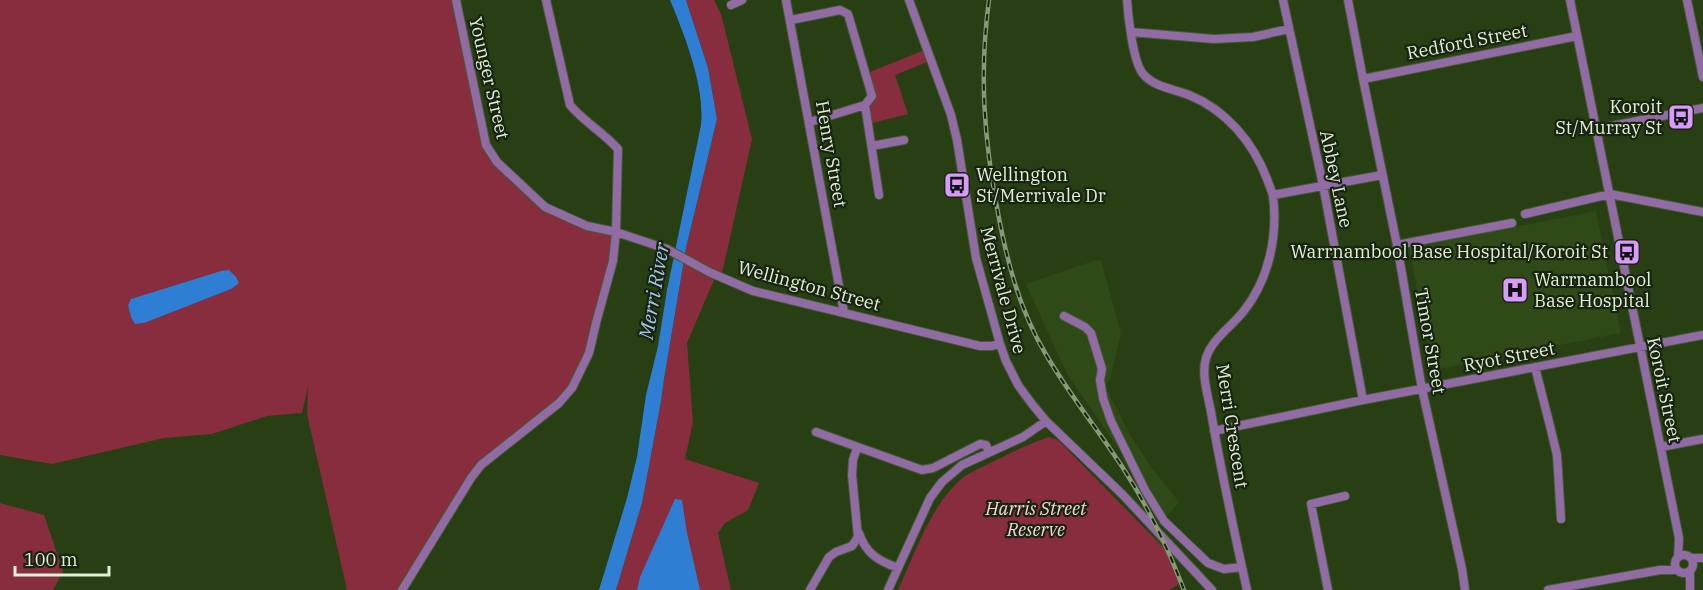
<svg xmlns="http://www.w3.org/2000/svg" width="1703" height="590" viewBox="0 0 1703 590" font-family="'IBM Plex Serif',serif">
  <rect width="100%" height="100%" fill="#283f14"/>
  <!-- built -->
  <path fill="#2f4a17" d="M1596,211L1621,333L1433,370L1409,248Z
    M1096,260L1101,261L1121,333L1110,380L1105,386L1130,435L1151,467L1179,502L1166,517L1067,374L1026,284Z"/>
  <!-- green -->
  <path fill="#872d3e" d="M0,0H456L481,126L497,162L545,207L587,226L616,232L589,353L572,388L481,465L402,590H347L307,414L308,387L302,413L267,416L212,434L164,438L52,464L0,455Z
    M686,0H714L721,14L752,139L723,269L720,277L716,275L687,343L693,422L685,459L759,483L748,510L725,523L718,533L731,590H616L642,503L661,401L664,379L686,248L717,119L708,68Z
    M927,49L932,60L895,75L908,114L868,124L865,105L872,96L865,74Z
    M1049,437L1058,440L1164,548L1181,583L1169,590H898C914,555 930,508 958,482C967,473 979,469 990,463C1009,454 1028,444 1049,437Z
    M0,503L44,515L63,571L53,590H0Z"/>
  <!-- water -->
  <path fill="#2e7fd4" d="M670,0H686L708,68L717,119L686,248L664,379L661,401L642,503L616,590H599L627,498L637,457L646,395L658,346L667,290L701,125C705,87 685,36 670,0Z
    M229,270L236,277L239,283L231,289L144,323L135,324L131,317L128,305L131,299L221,271Z
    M675,499L682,500L687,533L700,590H637L640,577Z"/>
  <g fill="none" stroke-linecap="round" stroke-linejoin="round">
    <defs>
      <path id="minor" d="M456,0L486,145L497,162L545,207L587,226L616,232L667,249L709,272L753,291L980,346H991L1000,344
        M786,0L844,313
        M909,0L951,115L957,140L976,258L1000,344L1006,361L1018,385L1032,404L1046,421L1122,494L1212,590
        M1127,0C1128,16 1133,64 1144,75C1155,87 1173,89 1189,95C1226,110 1253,142 1267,179C1269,185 1272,191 1273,196C1278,236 1269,280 1243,312C1231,327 1212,339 1206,358C1201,375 1208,395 1211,412C1221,471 1234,531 1247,590
        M1283,0L1323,185L1363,400
        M1348,0L1363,79L1397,245L1422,389L1462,569L1465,590
        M1570,0L1679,538L1678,557
        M1687,0L1703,77
        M731,5L742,0
        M791,20L840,10L848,14L872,96L865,105L810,122
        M1131,32L1214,39L1253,37L1289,29
        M1363,79L1577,36
        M865,105L879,195
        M1597,129L1703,108
        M872,146L904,140
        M1273,195L1382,175
        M1525,214L1610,194L1703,212
        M1397,245L1512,223
        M1064,316L1085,327L1091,333L1102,369L1100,380L1103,398L1111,421L1145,490L1164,521L1208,563L1224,569L1242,567
        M1535,367L1550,426L1557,455L1561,519
        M1214,431L1363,400L1703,335
        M816,432L922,470L933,468L980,444L986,445L989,452
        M1661,447L1703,439
        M859,533C866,554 879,561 898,568
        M1675 564a9 9 0 1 1 18 0a9 9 0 1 1-18 0Z
        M1691,558H1703
        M402,590L471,478L481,465L559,403L572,388L589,353L596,323L613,261L616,232L618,149C603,132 584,122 570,105L546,0
        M810,590L829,557L836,552L852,546L858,537L852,475L853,460L857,448
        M888,590L930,498L942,482L962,465L1023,437L1046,421
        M1328,590L1311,504L1345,496
        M1548,590L1660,570H1677
        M1690,590V571"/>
    </defs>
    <!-- minor casing -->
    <use href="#minor" stroke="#455b33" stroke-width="10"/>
    <!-- minor -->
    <use href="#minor" stroke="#906ba4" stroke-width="8"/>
    <defs>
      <path id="rail" d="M989,0C979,74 984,140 998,213C1007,261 1019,308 1044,351C1067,392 1097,428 1123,468C1147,505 1168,548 1184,590"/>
    </defs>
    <!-- rail casing -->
    <use href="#rail" stroke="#879a78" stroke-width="4.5"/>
    <!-- rail -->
    <use href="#rail" stroke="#182310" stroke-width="2" stroke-dasharray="7" stroke-linecap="butt"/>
  </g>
  <!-- icons -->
  <defs>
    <symbol id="bus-square" viewBox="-11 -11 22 22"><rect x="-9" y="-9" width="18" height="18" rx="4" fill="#d79bf9" stroke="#182310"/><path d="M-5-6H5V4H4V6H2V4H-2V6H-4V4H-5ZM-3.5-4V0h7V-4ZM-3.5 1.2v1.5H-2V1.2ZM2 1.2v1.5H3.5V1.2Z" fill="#111"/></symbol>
    <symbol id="hospital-square" viewBox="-11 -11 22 22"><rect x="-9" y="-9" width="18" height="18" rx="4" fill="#d79bf9" stroke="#182310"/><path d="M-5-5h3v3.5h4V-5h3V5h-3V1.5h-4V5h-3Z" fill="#111"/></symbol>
  </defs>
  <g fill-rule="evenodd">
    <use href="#bus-square" x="1666" y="102" width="30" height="30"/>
    <use href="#bus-square" x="942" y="170" width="30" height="30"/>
    <use href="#bus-square" x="1612" y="237" width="30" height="30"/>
    <use href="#hospital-square" x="1500" y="275" width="30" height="30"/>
  </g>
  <g text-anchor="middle" stroke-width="4.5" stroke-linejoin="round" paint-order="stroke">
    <!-- street labels -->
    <g font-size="18" fill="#e0efd6" stroke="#182310">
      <text transform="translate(1467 42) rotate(-11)" y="6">Redford Street</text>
      <text transform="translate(489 78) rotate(77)" y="6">Younger Street</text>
      <text transform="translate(831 154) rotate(80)" y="6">Henry Street</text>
      <text transform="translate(1336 179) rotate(78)" y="6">Abbey Lane</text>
      <text transform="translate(809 286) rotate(15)" y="6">Wellington Street</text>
      <text transform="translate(1003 290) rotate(75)" y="6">Merrivale Drive</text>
      <text transform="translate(1430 341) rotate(80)" y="6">Timor Street</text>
      <text transform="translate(1509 357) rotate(-11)" y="6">Ryot Street</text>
      <text transform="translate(1664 390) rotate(78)" y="6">Koroit Street</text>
      <text transform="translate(1232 426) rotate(81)" y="6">Merri Crescent</text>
    </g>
    <!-- poi labels -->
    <g font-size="18" fill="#e0efd6" stroke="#182310" text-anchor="end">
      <text x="1662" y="113">Koroit<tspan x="1662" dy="21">St/Murray St</tspan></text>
      <text x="976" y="181" text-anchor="start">Wellington<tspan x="976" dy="21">St/Merrivale Dr</tspan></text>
      <text x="1608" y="258">Warrnambool Base Hospital/Koroit St</text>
      <text x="1534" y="286" text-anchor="start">Warrnambool<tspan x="1534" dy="21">Base Hospital</tspan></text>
    </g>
    <!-- park labels -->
    <g font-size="18" font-style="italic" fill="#f7d6d9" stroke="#182310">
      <text x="1036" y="515">Harris Street<tspan x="1036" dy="21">Reserve</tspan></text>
    </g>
    <!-- water labels -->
    <g font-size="20" font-style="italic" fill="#a4c8f3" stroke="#182310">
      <text transform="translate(654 291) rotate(-80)" y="7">Merri River</text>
    </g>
  </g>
  <!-- scale -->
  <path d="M15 566v9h94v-9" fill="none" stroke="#e0efd6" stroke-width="3"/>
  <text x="24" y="566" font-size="18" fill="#e0efd6" stroke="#182310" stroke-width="4.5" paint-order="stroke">100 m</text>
</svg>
